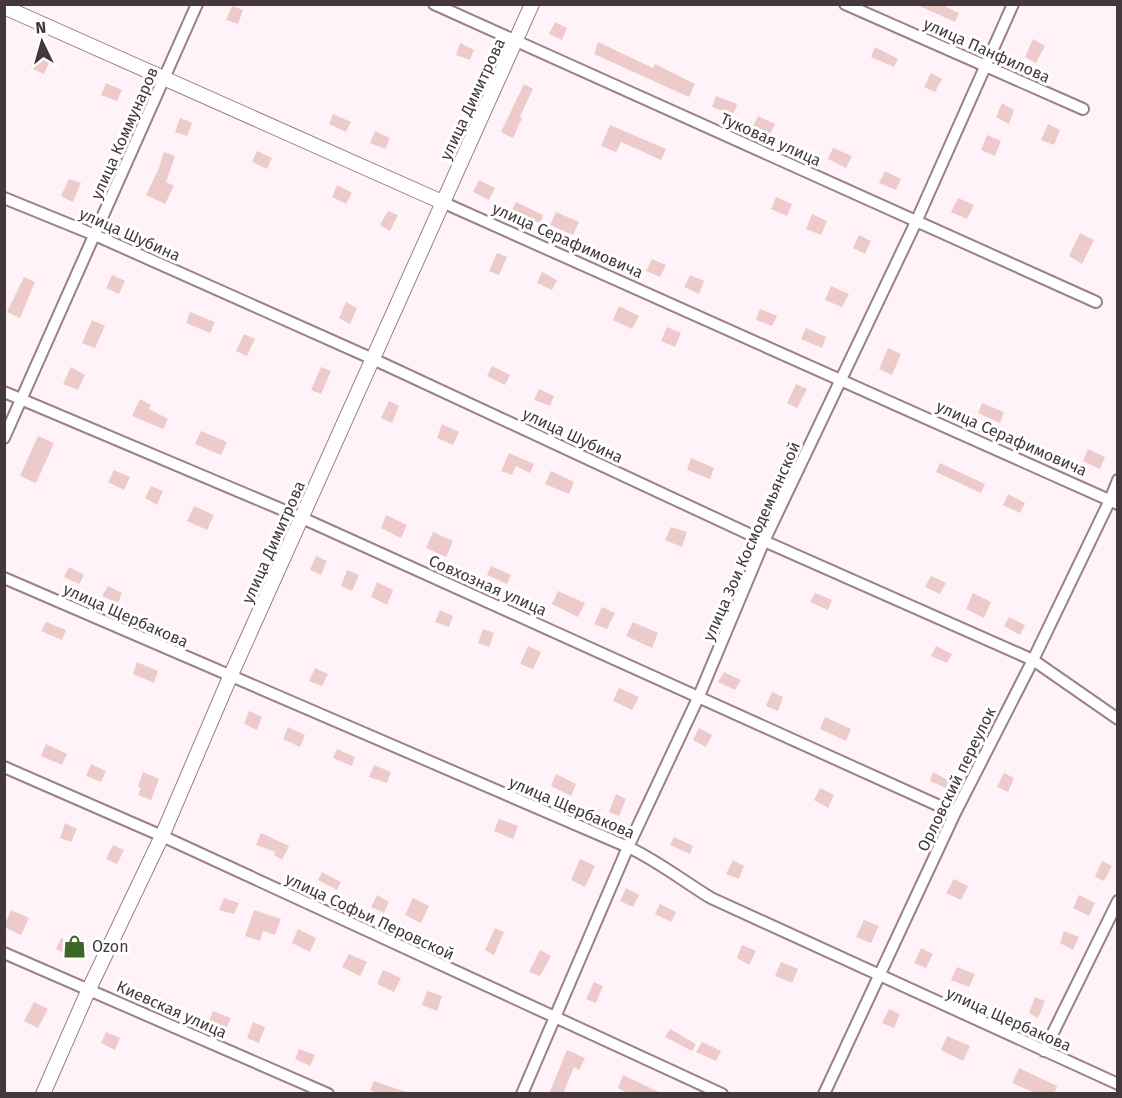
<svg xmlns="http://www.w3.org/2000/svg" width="1122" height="1098" viewBox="0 0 1122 1098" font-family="'Fira Sans',sans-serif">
  <rect width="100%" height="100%" fill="#fff2f8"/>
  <!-- building -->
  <path fill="#edcbca" d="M915,4H940L959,13L955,22Z
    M232,6L243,10L238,24L226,20Z
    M555,22L567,28L562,40L549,34Z
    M1033,39L1045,46L1036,63L1025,57Z
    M598,42L653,68L655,64L695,84L689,97L594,54Z
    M460,43L474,50L470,60L456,55Z
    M875,47L898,59L894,67L871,57Z
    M36,54L50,60L44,74L30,68Z
    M931,73L942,79L935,92L924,87Z
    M106,83L122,90L117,101L101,95Z
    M524,84L533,89L520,117L522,118L513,138L501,132Z
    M716,96L737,104L733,115L712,107Z
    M1002,103L1014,110L1009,124L996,117Z
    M333,114L351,122L346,132L329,124Z
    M758,116L775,124L770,134L753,126Z
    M180,118L192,123L187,136L175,132Z
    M1048,124L1060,130L1054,145L1041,140Z
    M610,125L666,149L661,160L621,142L616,152L601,146Z
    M375,131L390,138L385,149L370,143Z
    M987,135L1001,141L995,156L981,150Z
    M833,148L852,156L846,168L828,159Z
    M257,151L272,158L267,169L252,162Z
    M164,152L175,156L166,182L174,186L165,204L146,195L159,168Z
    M885,171L901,179L896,190L879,183Z
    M69,179L81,183L73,202L61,196Z
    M479,180L495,188L489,200L473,192Z
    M337,185L352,193L346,204L332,197Z
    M776,197L792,204L787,216L771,209Z
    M958,198L974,205L967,219L951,212Z
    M516,202L543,215L540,223L512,210Z
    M388,211L398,215L390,231L380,225Z
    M556,212L579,222L573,235L550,225Z
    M812,214L827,221L821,235L806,229Z
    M1080,233L1094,240L1082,264L1069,256Z
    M859,235L871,241L865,254L853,248Z
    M497,253L507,257L499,275L489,271Z
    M652,259L666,265L660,277L646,271Z
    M542,272L557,280L552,290L537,283Z
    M112,275L125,281L119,294L106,288Z
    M690,275L704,281L699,294L684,287Z
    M24,277L35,282L20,318L7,312Z
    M831,286L849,294L842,307L825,300Z
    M346,302L357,308L350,324L339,318Z
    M619,306L639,316L632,329L613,320Z
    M760,309L777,316L772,326L756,320Z
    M190,312L215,322L210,333L186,323Z
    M92,320L105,326L95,348L82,343Z
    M667,327L681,333L675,347L661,341Z
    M806,328L826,337L822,348L801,339Z
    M244,334L255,339L247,356L236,351Z
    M888,348L901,354L892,375L879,369Z
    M492,366L510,375L505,385L487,376Z
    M71,367L85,375L78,390L63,384Z
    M321,367L331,371L321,394L311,390Z
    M796,384L807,389L797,408L787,403Z
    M539,389L554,396L550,406L534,400Z
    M140,399L151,405L149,409L168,419L163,429L132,416Z
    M389,401L399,406L392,423L381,418Z
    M982,403L1004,412L1000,423L978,413Z
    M442,424L459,432L453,445L437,438Z
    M201,431L227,442L221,455L195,444Z
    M38,436L54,443L36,483L20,476Z
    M1088,449L1105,457L1100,469L1083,461Z
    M509,453L534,464L530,473L516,466L512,475L501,471Z
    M691,458L714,468L710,479L687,470Z
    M940,463L985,484L981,493L936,472Z
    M114,470L130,477L124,490L108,482Z
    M551,471L574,482L569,494L545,484Z
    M151,486L163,491L157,505L145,498Z
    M1008,494L1025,503L1020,513L1003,505Z
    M194,506L214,515L207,530L187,521Z
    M386,515L407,525L401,538L381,528Z
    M671,527L687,532L682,547L665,540Z
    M433,532L453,541L446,557L426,548Z
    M316,556L327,561L321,575L310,570Z
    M491,566L511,575L507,584L487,575Z
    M69,567L84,575L79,584L64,577Z
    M347,570L359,575L352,591L341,586Z
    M931,576L946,583L940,594L925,587Z
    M377,582L393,590L387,605L371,597Z
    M108,586L122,593L118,603L102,596Z
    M558,591L585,603L578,617L552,604Z
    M815,593L832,600L828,610L810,602Z
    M973,593L991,602L984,618L966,609Z
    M602,607L615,613L607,629L594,624Z
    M440,610L453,616L449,627L435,622Z
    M1009,617L1025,625L1020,635L1004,626Z
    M46,622L66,630L62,640L41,631Z
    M633,622L658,633L652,648L626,636Z
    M483,629L494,633L489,647L478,643Z
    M528,646L541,652L533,669L520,664Z
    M936,646L952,654L947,663L931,656Z
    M137,662L158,671L154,683L133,674Z
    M315,668L328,674L322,686L309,681Z
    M724,672L741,680L735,690L718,682Z
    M619,688L639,697L632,710L613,701Z
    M772,692L783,697L778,711L766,706Z
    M249,711L262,717L257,730L244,724Z
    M825,717L851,729L846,741L820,729Z
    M288,727L305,735L300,747L283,739Z
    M699,728L712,735L706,747L693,740Z
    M46,744L67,754L62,765L41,756Z
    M337,749L355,757L352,766L333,758Z
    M91,764L106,771L101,782L86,776Z
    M374,765L391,772L387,783L369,777Z
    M143,772L159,779L151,800L138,795L141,788L138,787Z
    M933,772L960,787L957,793L930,781Z
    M1004,773L1014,778L1008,792L997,787Z
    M556,774L576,784L571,796L551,786Z
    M820,788L834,795L828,808L814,800Z
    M616,794L626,799L619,816L609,812Z
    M499,819L518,826L513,839L494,831Z
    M65,823L77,829L71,842L60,838Z
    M261,833L289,846L282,860L274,855L275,852L256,845Z
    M674,837L693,846L690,854L670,845Z
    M113,845L124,850L117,864L106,859Z
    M580,859L595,866L585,887L571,880Z
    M733,860L744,866L739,879L726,874Z
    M1102,861L1112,866L1104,881L1095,877Z
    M322,872L341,882L337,890L318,880Z
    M954,879L968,886L961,900L946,893Z
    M626,888L639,895L633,907L620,901Z
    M377,895L389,902L384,913L371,907Z
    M1079,895L1095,903L1089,916L1073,908Z
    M224,898L239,903L234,914L219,910Z
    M413,898L429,906L421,923L405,915Z
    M660,904L676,912L671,922L655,914Z
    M11,910L29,918L21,935L4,927Z
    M254,910L281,919L275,935L263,931L260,941L245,936Z
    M864,920L879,926L871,943L856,937Z
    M495,928L504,932L494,955L485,950Z
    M298,929L316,938L310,952L292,943Z
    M1064,931L1079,937L1073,950L1060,943Z
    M61,938L74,944L69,956L56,949Z
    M742,945L756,951L749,965L737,958Z
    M921,948L933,954L926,968L914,963Z
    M540,950L551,956L540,976L529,972Z
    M349,954L367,962L360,976L342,967Z
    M781,962L798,969L792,983L775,976Z
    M957,967L975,974L969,987L951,980Z
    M383,970L401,978L394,992L377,984Z
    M594,982L603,986L596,1003L586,999Z
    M427,991L442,996L437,1011L422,1005Z
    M1035,997L1045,1001L1038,1018L1029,1013Z
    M34,1002L48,1009L38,1028L24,1021Z
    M889,1009L900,1014L894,1028L882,1023Z
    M213,1011L231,1018L226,1029L209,1021Z
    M253,1022L265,1027L259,1043L247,1038Z
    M670,1029L696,1044L692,1051L665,1037Z
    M106,1032L120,1038L115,1050L101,1043Z
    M947,1036L970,1046L963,1061L941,1050Z
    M702,1042L721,1051L716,1061L696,1052Z
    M299,1049L315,1055L310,1066L295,1059Z
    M567,1050L585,1058L579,1070L574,1067L563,1094H549Z
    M1019,1068L1057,1086L1054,1094H1037L1012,1083Z
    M623,1075L663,1094H629L618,1088Z
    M374,1081L406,1092V1094H379L370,1090Z"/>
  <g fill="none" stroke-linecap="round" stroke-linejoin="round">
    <defs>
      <path id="minor" d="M434,4L1096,302
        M845,4L1083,109
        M4,198L95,235L373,359L764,541L1033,660L1118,719
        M442,202L1118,504
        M4,392L302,518L955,813
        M4,438L197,4
        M4,578L628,847C658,861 683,881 711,898L1118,1084
        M4,767L162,836L722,1094
        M4,953L328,1094
        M1044,1051L1118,901
        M522,1094L628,847L699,696L764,541L916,222L1013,4
        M824,1094L955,813L1033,660L1110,500L1118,480"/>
      <path id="tertiary" d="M4,7L442,202
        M43,1094L89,989L162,836L230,677L532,4"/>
    </defs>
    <!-- minor casing -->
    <use href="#minor" stroke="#9b7f8b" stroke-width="14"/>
    <!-- tertiary casing -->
    <use href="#tertiary" stroke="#9b7f8b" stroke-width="16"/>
    <!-- minor -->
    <use href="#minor" stroke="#fff" stroke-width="10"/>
    <!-- tertiary -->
    <use href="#tertiary" stroke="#fff" stroke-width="14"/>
  </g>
  <!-- icons -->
  <defs>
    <symbol id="shop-bare" viewBox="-9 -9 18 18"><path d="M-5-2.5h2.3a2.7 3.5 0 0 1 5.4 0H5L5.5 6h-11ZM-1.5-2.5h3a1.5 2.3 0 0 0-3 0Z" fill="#3c6623" stroke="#fff" stroke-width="2.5" paint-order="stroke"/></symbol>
  </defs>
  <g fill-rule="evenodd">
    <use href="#shop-bare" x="58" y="930" width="33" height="33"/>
  </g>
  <g text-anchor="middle" stroke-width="6" stroke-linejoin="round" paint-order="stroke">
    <!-- street labels -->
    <g font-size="16" fill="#44383d" stroke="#fff">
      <text transform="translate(987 50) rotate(24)" y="6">улица Панфилова</text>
      <text transform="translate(472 99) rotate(-65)" y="6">улица Димитрова</text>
      <text transform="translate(124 133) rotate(-66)" y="6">улица Коммунаров</text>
      <text transform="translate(771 139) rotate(24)" y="6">Туковая улица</text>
      <text transform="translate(130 234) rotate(24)" y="6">улица Шубина</text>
      <text transform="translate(568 240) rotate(24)" y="6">улица Серафимовича</text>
      <text transform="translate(573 435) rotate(25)" y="6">улица Шубина</text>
      <text transform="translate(1012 438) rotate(24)" y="6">улица Серафимовича</text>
      <text transform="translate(751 541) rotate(-66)" y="6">улица Зои Космодемьянской</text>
      <text transform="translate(273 542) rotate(-66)" y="6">улица Димитрова</text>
      <text transform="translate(488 585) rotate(24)" y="6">Совхозная улица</text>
      <text transform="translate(126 615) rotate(24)" y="6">улица Щербакова</text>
      <text transform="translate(956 779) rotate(-64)" y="6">Орловский переулок</text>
      <text transform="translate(572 807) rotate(23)" y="6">улица Щербакова</text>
      <text transform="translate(370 916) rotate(25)" y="6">улица Софьи Перовской</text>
      <text transform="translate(172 1009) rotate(24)" y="6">Киевская улица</text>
      <text transform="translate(1009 1019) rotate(24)" y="6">улица Щербакова</text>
    </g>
    <!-- poi labels -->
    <g font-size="16" fill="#44383d" stroke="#fff" text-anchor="start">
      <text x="92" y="952">Ozon</text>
    </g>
  </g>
  <!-- border -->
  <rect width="1122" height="1098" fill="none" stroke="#44383d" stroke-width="12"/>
  <!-- north arrow -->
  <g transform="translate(42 42) rotate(355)" stroke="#ffffff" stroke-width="4.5" paint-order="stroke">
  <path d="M0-4.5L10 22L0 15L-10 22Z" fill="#44383d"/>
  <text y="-9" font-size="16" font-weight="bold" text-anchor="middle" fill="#44383d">N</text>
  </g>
</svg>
